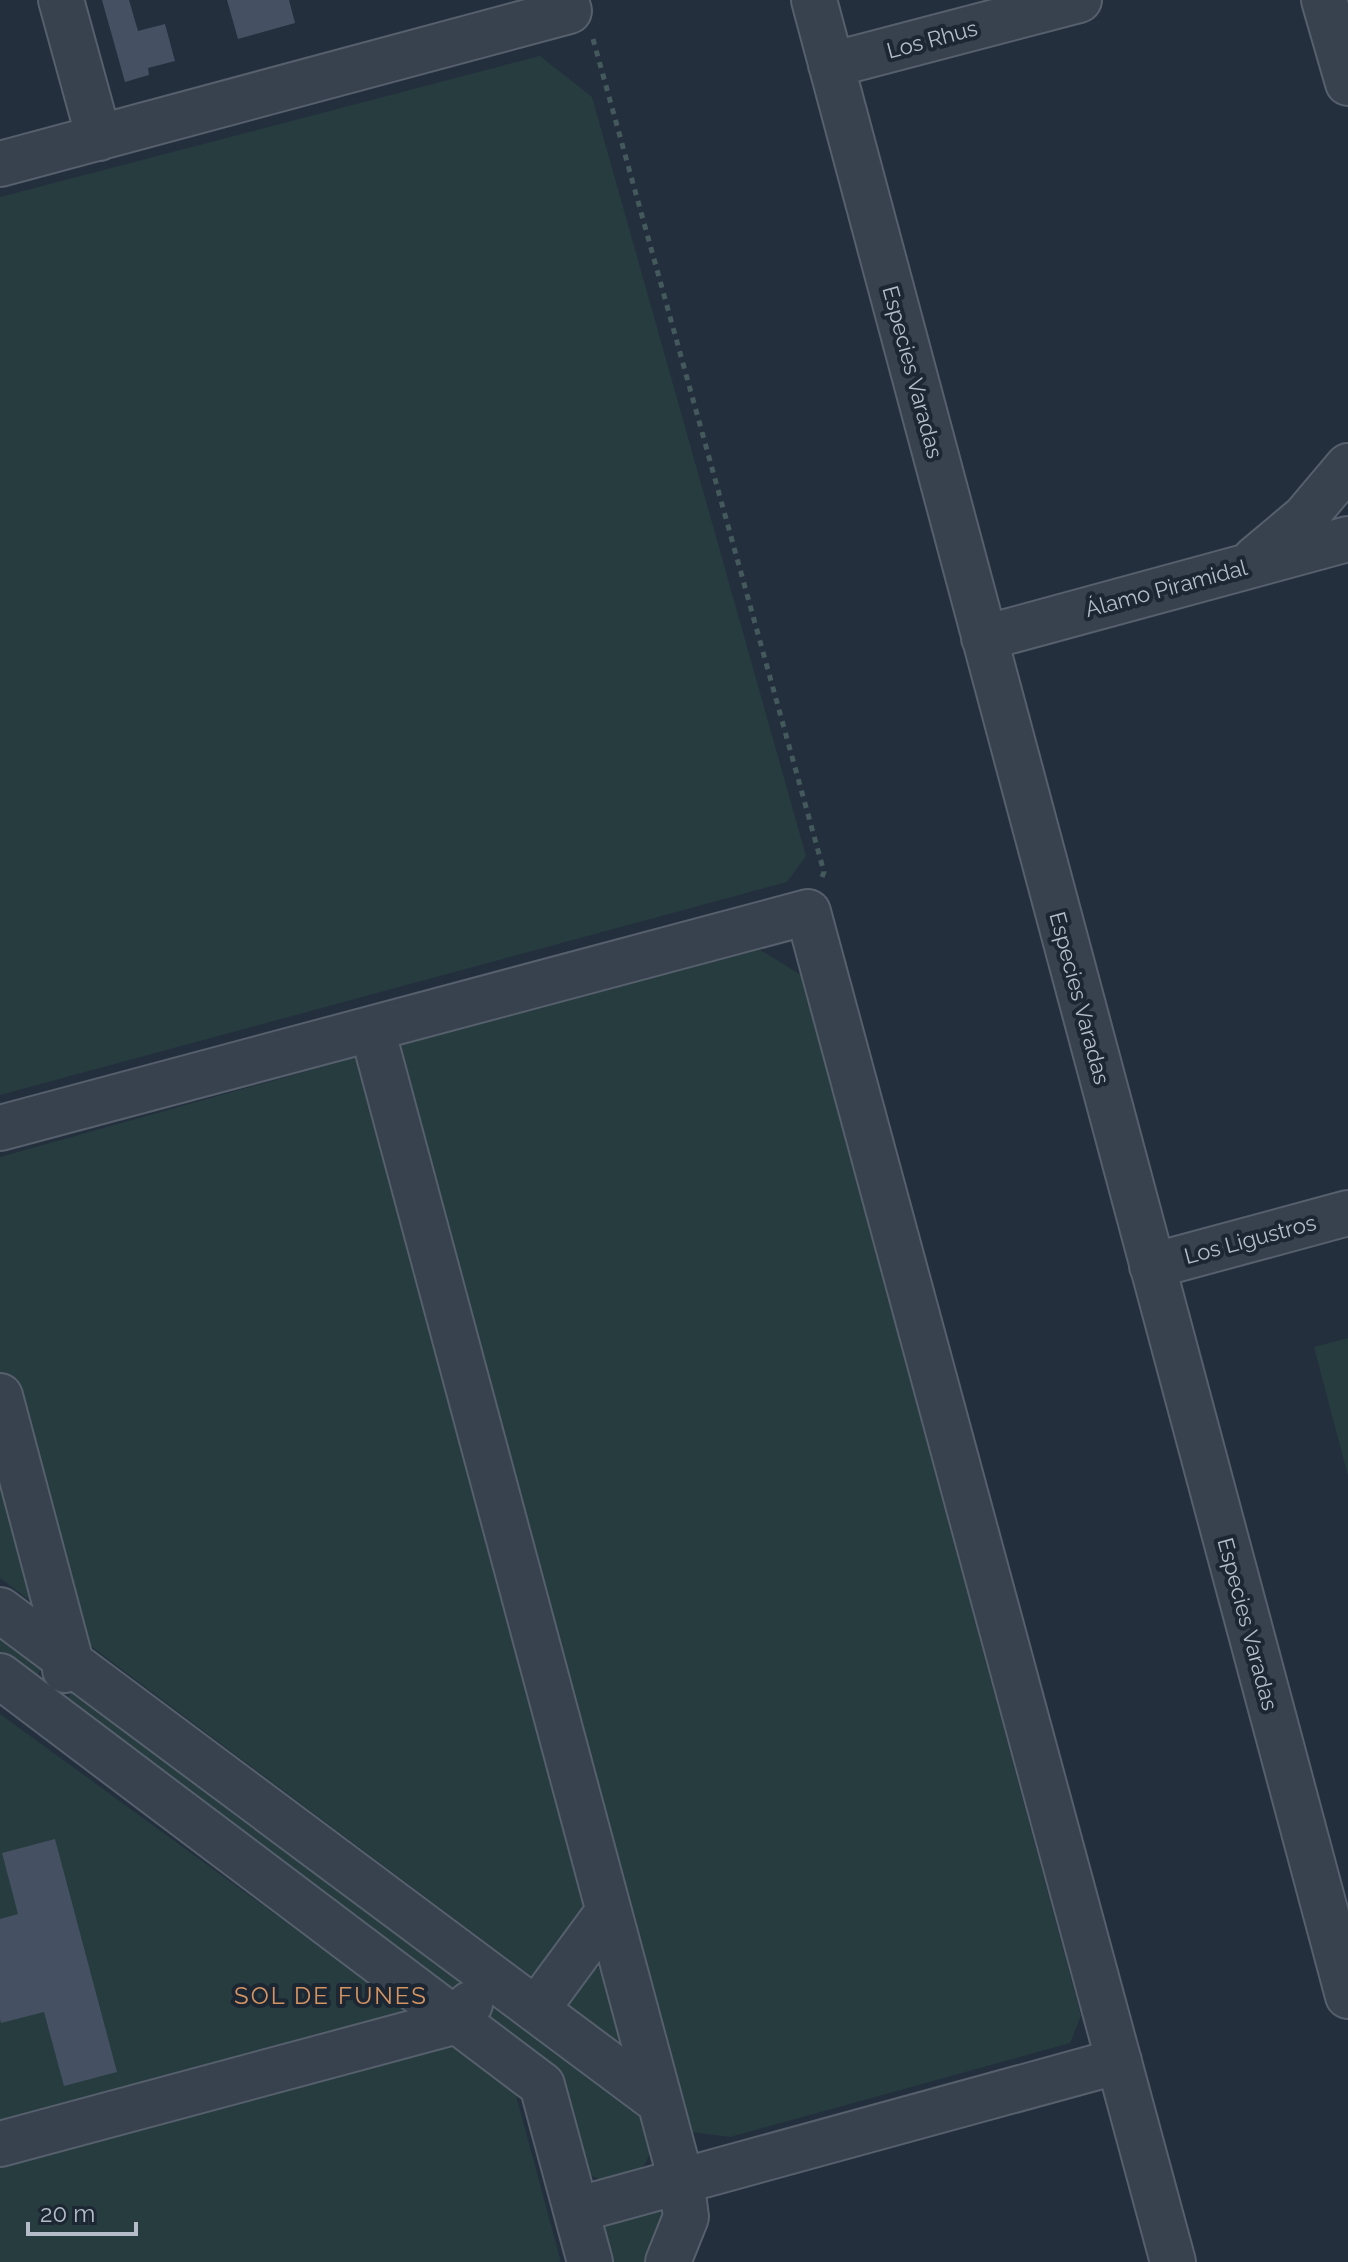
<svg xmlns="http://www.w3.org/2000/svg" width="1348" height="2262" viewBox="0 0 1348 2262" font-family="Raleway,sans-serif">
  <rect width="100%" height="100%" fill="#242f3e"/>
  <!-- green -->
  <path fill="#263c3f" d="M540,56L592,97L806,856L787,882L0,1095V197Z
    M754,946L801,975L1081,2016L1070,2043L730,2137L691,2132L621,1890L583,1910L532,1977L0,1578V1157Z
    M1348,1338V1476L1314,1347Z
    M0,1626L43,1666L37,1676H26L0,1656Z
    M73,1690L464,1982L460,1990H447L71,1709L68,1698Z
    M0,1714L514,2088L561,2262H0Z
    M596,1967L603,1970L622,2033L613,2046L563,2006L588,1970Z
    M501,2004L642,2104C652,2151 661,2166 610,2184L583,2172L489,2022L491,2006Z
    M667,2208L652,2262H602L598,2229L604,2220Z"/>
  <!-- building -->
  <path fill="#455162" d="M102,0H129L138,31L165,24L175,61L148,68L149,75L125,82Z
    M227,0H289L295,23L238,39Z
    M55,1839L117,2072L64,2086L44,2012L1,2023L0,2019V1919L18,1914L2,1853Z"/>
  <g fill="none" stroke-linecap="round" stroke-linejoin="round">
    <defs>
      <path id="minor" d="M61,0L99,138
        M814,0L1348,1996
        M1324,0L1348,83
        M831,65L1079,0
        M0,164L569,11L566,0
        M1255,559L1305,517L1348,466
        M984,638L1348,539
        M372,1029L681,2180L686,2217L668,2262
        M0,1128L808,912L1173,2262
        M1152,1266L1348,1213
        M0,1396L71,1663L65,1670
        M0,1610L657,2100
        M0,1676L542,2085L590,2262
        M536,2010L608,1912
        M0,2144L457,2021L470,2004
        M576,2210L1119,2061"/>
    </defs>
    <!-- minor casing -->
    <use href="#minor" stroke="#565f6c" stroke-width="48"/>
    <!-- path -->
    <path stroke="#44595c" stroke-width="5" stroke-dasharray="6 6" stroke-linecap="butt" d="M593,39L824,872L822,877"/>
    <!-- minor -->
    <use href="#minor" stroke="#38414e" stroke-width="44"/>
  </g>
  <g text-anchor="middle" stroke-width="8" stroke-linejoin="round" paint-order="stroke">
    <!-- street labels -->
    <g font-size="22" fill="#b4bcc9" stroke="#1d2633">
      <text transform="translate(932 39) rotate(-15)" y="8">Los Rhus</text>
      <text transform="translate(913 372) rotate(75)" y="8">Especies Varadas</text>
      <text transform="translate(1166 588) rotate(-15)" y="8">Álamo Piramidal</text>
      <text transform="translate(1080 998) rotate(75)" y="8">Especies Varadas</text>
      <text transform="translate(1250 1239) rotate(-15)" y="8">Los Ligustros</text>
      <text transform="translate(1248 1624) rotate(75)" y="8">Especies Varadas</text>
    </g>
    <!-- neighbourhood labels -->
    <g font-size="24" letter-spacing="2" fill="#d59563" stroke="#1d2633">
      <text x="331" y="2004">SOL DE FUNES</text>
    </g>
  </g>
  <!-- scale -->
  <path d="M28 2222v12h108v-12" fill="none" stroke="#b4bcc9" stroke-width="4"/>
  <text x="40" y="2222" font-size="24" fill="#b4bcc9" stroke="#1d2633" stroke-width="6" paint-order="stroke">20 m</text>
</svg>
